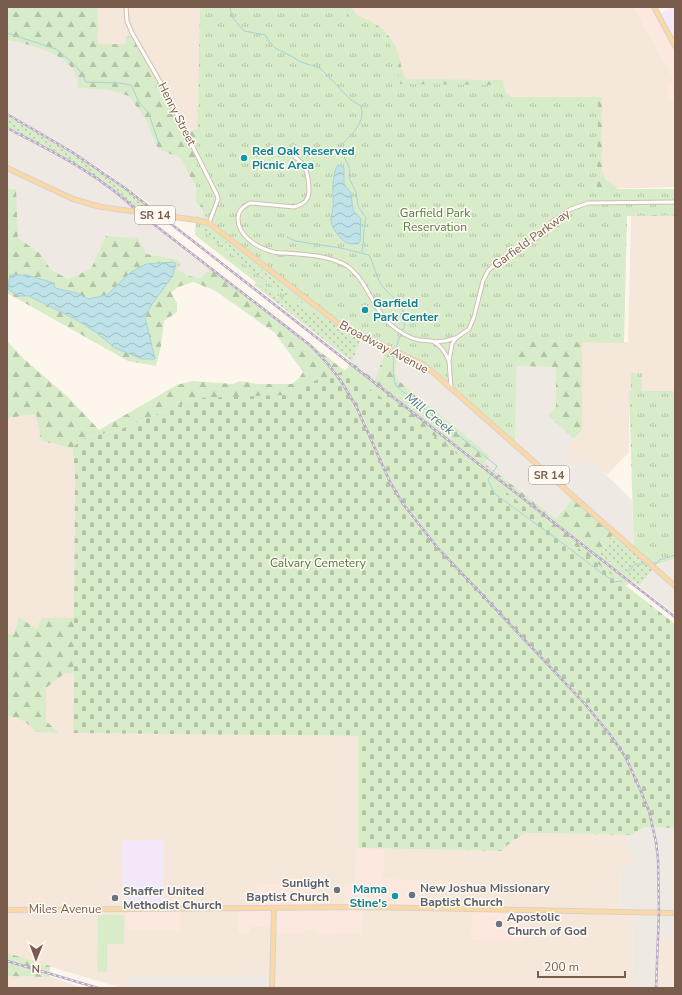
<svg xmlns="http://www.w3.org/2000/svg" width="682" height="995" viewBox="0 0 682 995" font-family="'Nunito Sans',sans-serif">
  <defs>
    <pattern id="grass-dots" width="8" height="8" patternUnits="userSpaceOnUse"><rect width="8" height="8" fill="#d8ecc9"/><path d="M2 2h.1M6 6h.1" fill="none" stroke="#b4c2a5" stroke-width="1.8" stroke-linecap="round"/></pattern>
    <pattern id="forest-firs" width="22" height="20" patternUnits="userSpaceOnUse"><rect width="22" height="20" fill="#d8ecc9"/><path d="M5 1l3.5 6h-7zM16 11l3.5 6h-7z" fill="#b4c2a5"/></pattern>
    <pattern id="cemetery-stones" width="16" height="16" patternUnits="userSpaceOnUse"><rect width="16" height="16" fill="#d8ecc9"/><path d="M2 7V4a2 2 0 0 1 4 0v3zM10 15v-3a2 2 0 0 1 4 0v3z" fill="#b4c2a5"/></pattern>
    <pattern id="park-tufts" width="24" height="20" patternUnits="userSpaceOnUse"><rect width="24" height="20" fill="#d8ecc9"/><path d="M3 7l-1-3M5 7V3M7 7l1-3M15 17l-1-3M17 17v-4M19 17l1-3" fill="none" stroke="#b4c2a5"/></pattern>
    <pattern id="water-waves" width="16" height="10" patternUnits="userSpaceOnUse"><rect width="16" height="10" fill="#bfe3e8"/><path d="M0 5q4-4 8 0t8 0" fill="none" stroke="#a0bbbe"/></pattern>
  </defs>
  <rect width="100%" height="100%" fill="#fdf6ec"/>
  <!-- residential -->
  <path fill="#f5e8da" d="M98,7H200L198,128L186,133L126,44H98Z
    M348,7H634L675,81L669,101H675V187L597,189L501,101L400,84L347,16Z
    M631,215L675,216V391L629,392V452L607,475L589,458L580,467L563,453L582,430V342H628Z
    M36,414L41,441L72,448L75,470L73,733L359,736L358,848L501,851L512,841L527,833L627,835L626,848L632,854L636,862L621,868L620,911L633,912L632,988H122L7,954V418Z
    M658,937L675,938V988H656Z
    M7,976L52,977L83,988H7Z"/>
  <!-- commercial -->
  <path fill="#fde8e0" d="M634,7H654L675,46V101H669L668,83L675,81Z
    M356,848L384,849L383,879L419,880L418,908L363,907L362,934L318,933V930L304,929V934H273V927H250V933H238V908H257V884H315V907H344L345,884L355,883Z
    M127,909H180V931H127Z
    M472,909L527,910L526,941L471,940Z"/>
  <!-- industrial -->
  <path fill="#efe9e4" d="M7,40L41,47L65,61L74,70L77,78V88L107,90L129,96L146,120L158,149L180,158L196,187V203L203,208L204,213L202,221L167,216L103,170L7,112Z
    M7,128L60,156L90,174L126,200L138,212L211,267L201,278L189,276L177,269L176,259L146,254L91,269L69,280L51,270L41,254L17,238L16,189L7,188Z
    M363,336L388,347L376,381L352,362Z
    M399,353L424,365L515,444L516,366L556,367V406L548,416L574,439L564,453L580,467L589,458L632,500L634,550L614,533L598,554L482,464L489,456L399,381L395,373Z
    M675,559V614L639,586L657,565Z
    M645,827L675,828V938H658L656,988H632L633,912L620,911L621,868L636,862L632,854L626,848L627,835H631Z
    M273,975L272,988H125L126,976Z"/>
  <!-- education -->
  <path fill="#f3e8fa" d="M672,7H675V45L658,15Z
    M164,840V904H123L122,841Z"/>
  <!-- grass -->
  <path fill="url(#grass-dots)" d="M7,114L72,152L101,171L161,216L138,212L126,200L90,174L60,156L7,128Z
    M202,221L363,335L352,362L254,285L259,278L199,230Z
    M614,533L654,568L639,586L598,554Z"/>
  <!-- forest -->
  <path fill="url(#forest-firs)" fill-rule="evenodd" d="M7,7H98V44H126V37L133,35L186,133L198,128L200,7H352C355,17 365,18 374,23C382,28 390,36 395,45C401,55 400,73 407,79L503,80L504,87L506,93L512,97H602V172L606,180L616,186L617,189H675V216H623L550,342H582V430L574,439L548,416L556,406V367L516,366L514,444L424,365L399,353L395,373L399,381L490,456L484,463L556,519L574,497L614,533L599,553L633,580L631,583L611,590L290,401L197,398L121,429L83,439L72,448L41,441L36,414L7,418V341L23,358L68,397L99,430L177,385L192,381L233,384L240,381L257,384H292L300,377L303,372L275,333L214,290L193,282L178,287L171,293L177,303V312L164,321L161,346L156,366L128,361L7,293V188L16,189L18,238L41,254L51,270L68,279L91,269L106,236L138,238L146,254L176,259L180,264L177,269L189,276L201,278L211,267L345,371L352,362L375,380L387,347L202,222C204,212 204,209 196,203V187L180,158L158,149L146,120L129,96L107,90L77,88C77,85 78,81 77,79C73,54 27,44 7,40ZM131,272L172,277L152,304L145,317L154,359L115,348L97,333L75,319L29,296L55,288L77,293L88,299L107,295Z
    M19,617L37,629L41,618H74V673H65L46,688V721L59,733L35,732C28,721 19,718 7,716V634H14Z
    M7,953L50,966V977L7,976Z"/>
  <!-- cemetery -->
  <path fill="url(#cemetery-stones)" d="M345,371L434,436L675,624V828L645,827L631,835L527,833L512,841L501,851L358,848V736L73,733L75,470L72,448L83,439L121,429L197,398L286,395L305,384Z"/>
  <!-- park -->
  <path fill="url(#park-tufts)" fill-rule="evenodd" d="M200,7H348L347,16C356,19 366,22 373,27C394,40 396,61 400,84L501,85V101H598L597,189H675V215L627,216L624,343L517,341L515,444L428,367L266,290L195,235L196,216L204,218C207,208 204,206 196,200ZM202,227L216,234L305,304L281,293L202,231Z
    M631,373H642V391H675V559L652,566L634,550L629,391H631Z"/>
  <!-- garden -->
  <path fill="#d8ecc9" d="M98,915H124V944H107V972H97Z"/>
  <!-- water -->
  <path fill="url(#water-waves)" stroke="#a5d3da" d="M337,166H340L344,168V184L351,193L353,210L361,219C360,227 361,235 360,242L358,244C354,244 349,244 345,242C340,239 330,226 331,219C332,213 334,207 333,200C333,190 332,176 337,166Z
    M174,262L176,264L172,277L152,304L145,317L155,359H142L115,348L97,333L75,319L29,296H18L8,289L10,275H27L54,283L55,288L77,293L88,299L107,295L131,272L146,264Z"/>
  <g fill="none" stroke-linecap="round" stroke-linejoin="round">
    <!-- stream -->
    <path stroke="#a5d3da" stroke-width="1" d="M230,7L232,17L244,31L265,35L271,44L275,48L291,56L301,62L320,68L351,100L361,106C366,121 352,135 341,145L340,148L350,169L349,178L356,192L358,206L366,218C363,229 364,241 362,252
      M7,33L56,49L73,63L79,70L86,82L119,83L131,85L139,102L149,114L159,144
      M287,237L295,241L341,248L369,255C374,264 375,275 381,284C388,295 404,303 405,319C406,329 397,339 396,349
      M395,352C393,364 392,374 396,386L497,466L488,480L495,494L565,545L599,571L615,582L621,581
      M651,563H657L659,560L675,555
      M628,572L635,564H648"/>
    <defs>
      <path id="minor" d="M126,7L127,21L132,33L162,85L217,195L218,199L209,223
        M295,157C299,160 302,163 304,166C308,173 311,192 307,199C305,203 298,206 294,207L250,203C243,207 238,210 238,219C238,235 256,247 270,251C275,253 280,253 285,253C306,255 329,255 347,266C368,281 372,308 390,324C398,331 409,338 419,340C424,341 430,340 434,342C442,346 446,354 449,361
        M434,342L445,341L455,338
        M451,388L449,361L452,344L456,338L469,329L474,317L483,281L488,271L497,262L537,238L553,221L571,209L588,203L675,202"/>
      <path id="major" d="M654,7L675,46
        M7,168L73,199L101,207
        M209,223L339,324L424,365L437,376L675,586
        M7,910L363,907L675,913
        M272,988L274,908"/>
    </defs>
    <!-- minor casing -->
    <use href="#minor" stroke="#d1beb0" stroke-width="5"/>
    <!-- major casing -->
    <use href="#major" stroke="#dad1cd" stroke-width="6"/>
    <!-- minor -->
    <use href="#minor" stroke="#fff" stroke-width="3"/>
    <!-- major -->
    <use href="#major" stroke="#fbd9a5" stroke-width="4"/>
    <defs>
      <path id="rail" d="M7,114L72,152L125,188L675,617
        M7,128C53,152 101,175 138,212L310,345L327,363L341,381L356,406L390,482L403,504L437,547L585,704L612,737L626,758L640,789L649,811L656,842L658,859L659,912L656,988
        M7,961L98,988"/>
    </defs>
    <!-- rail casing -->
    <use href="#rail" stroke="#b9a8c9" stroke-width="2.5"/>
    <!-- rail -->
    <use href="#rail" stroke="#fffaf3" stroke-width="1" stroke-dasharray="3" stroke-linecap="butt"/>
    <defs>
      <path id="major-bridge" d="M101,207L196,220L209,223"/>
    </defs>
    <!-- major-bridge casing -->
    <use href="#major-bridge" stroke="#dad1cd" stroke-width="6" stroke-linecap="butt"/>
    <!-- major-bridge -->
    <use href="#major-bridge" stroke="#fbd9a5" stroke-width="4"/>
  </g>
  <!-- markers -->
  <g fill="#0f9aa8" stroke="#fffaf3" stroke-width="1.5">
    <circle cx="244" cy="158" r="4"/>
    <circle cx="365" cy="310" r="4"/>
    <circle cx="395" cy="896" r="4"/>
  </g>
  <g fill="#6b7280" stroke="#fffaf3" stroke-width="1.5">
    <circle cx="337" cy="890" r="4"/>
    <circle cx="412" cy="895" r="4"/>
    <circle cx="115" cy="898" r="4"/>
    <circle cx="499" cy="924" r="4"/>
  </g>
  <g text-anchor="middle" stroke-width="3" stroke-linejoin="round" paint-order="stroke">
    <!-- shield labels -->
    <g fill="#fffaf3" stroke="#a28b7f" stroke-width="1">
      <rect x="135" y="206" width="40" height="18" rx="3"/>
      <rect x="529" y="466" width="40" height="18" rx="3"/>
    </g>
    <g font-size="11" font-weight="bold" fill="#7a5c4d">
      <text x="155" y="219">SR 14</text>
      <text x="549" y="479">SR 14</text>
    </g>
    <!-- street labels -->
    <g font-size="12" fill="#7a5c4d" stroke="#fffaf3">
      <text transform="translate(177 114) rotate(63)" y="4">Henry Street</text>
      <text transform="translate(531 239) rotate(-36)" y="4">Garfield Parkway</text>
      <text transform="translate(384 347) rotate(28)" y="4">Broadway Avenue</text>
      <text x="65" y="913">Miles Avenue</text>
    </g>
    <!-- culture labels -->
    <g font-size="12" font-weight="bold" fill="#0d838f" stroke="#fffaf3" text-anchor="start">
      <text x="252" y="155">Red Oak Reserved<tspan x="252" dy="14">Picnic Area</tspan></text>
      <text x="373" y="307">Garfield<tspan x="373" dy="14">Park Center</tspan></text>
      <text x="387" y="893" text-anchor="end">Mama<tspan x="387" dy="14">Stine's</tspan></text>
    </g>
    <!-- park labels -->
    <g font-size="12" fill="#537a41" stroke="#fffaf3">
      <text x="435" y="217">Garfield Park<tspan x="435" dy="14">Reservation</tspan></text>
      <text x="318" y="567">Calvary Cemetery</text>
    </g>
    <!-- worship labels -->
    <g font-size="12" font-weight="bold" fill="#5b616d" stroke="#fffaf3" text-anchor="start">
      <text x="329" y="887" text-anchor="end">Sunlight<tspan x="329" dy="14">Baptist Church</tspan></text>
      <text x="420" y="892">New Joshua Missionary<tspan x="420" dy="14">Baptist Church</tspan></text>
      <text x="123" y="895">Shaffer United<tspan x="123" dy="14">Methodist Church</tspan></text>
      <text x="507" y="921">Apostolic<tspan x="507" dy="14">Church of God</tspan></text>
    </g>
    <!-- water labels -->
    <g font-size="13" font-style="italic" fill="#437c86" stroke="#fffaf3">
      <text transform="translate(430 413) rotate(39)" y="5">Mill Creek</text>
    </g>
  </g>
  <!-- border -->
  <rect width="682" height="995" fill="none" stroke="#7a5c4d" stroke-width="16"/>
  <!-- north arrow -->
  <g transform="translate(36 959) rotate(181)" stroke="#fffaf3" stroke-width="3" paint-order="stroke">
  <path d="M0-3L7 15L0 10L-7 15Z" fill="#7a5c4d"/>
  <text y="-6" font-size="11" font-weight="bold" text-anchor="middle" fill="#7a5c4d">N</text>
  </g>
  <!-- scale -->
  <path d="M538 971v6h87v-6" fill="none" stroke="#7a5c4d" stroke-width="2"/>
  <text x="544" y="971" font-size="12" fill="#7a5c4d" stroke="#fffaf3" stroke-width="3" paint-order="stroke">200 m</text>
</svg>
